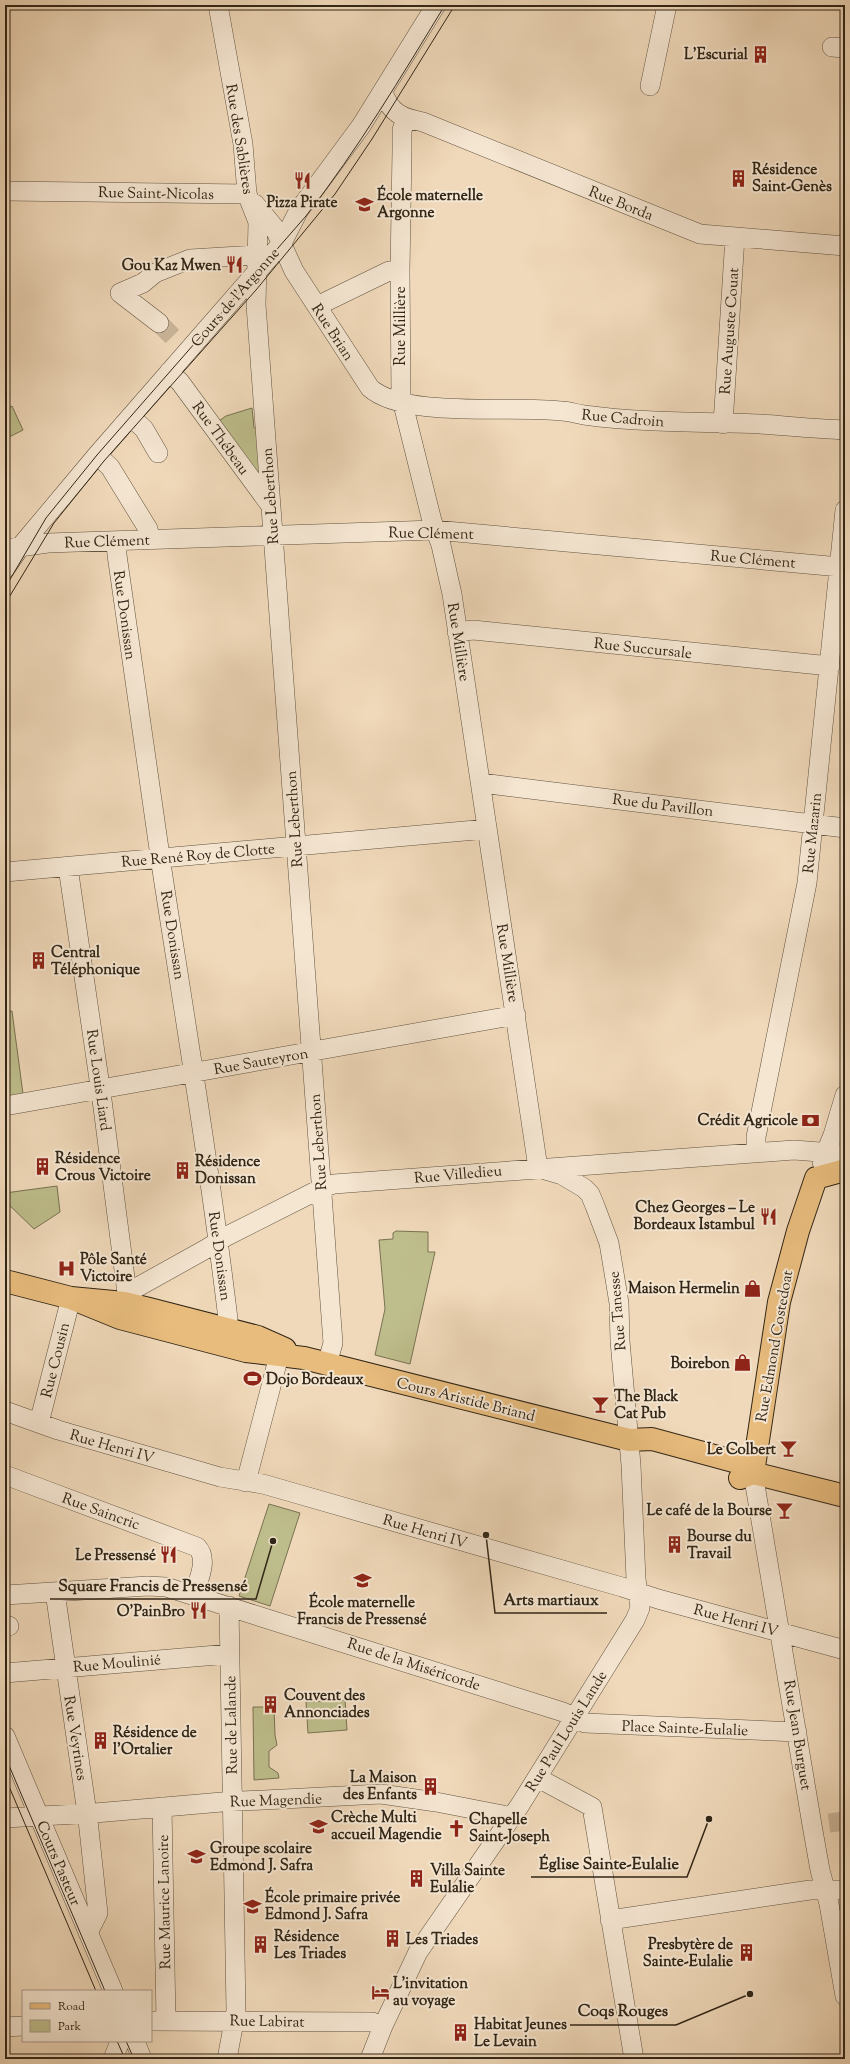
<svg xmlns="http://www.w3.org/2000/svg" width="850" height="2064" viewBox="0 0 850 2064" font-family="'Sorts Mill Goudy',serif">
  <rect width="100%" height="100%" fill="#f0d9ba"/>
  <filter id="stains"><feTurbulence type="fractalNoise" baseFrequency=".005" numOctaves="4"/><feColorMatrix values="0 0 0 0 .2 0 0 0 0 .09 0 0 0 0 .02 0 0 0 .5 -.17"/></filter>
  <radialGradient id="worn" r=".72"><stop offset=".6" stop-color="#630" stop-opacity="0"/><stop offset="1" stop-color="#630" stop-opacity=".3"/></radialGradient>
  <!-- green -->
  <path fill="#bebe8c" stroke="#787252" d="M5,404L7,409L12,406L23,430L9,437L5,428Z
    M252,408L254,428H258L263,482L216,423L226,416Z
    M12,1011L23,1094L5,1097V1012Z
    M57,1186L60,1212L34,1229L5,1201V1193Z
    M396,1231L428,1232V1252H435L410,1364L375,1355L385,1309L379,1240L393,1239V1233Z
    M269,1504L300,1513L270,1606L239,1596Z
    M345,1700L347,1730L308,1733L306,1702Z
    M253,1707H274L275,1735L277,1745L269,1751V1767L278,1773L279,1778L254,1780Z"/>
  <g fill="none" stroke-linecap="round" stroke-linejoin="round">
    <!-- minor-tunnel -->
    <path stroke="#cab599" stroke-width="19" stroke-dasharray="19 10" stroke-linecap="butt" d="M159,323L178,342
      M829,1823L845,1821"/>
    <defs>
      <path id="minor" d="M218,5L243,144L247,194L258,222L256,305L333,1343L327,1364
        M832,47L845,48
        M650,86L667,5
        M383,92C390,113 402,118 423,122L700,234L845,246
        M406,119L402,130V150L400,271L401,396L432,521L441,545L452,594L538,1168
        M5,191L247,194
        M255,204L274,227L294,271L370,388C405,419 513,405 561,411C569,411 576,414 584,415C642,423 702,422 760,424C788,426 817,429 845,430
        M317,306L389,271H400
        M159,323L120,293L143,283L155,273L190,259L257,255
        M169,372L180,382L271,506
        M131,417L144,429L158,453
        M723,424L735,237
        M97,455L110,467L148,529L150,540
        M116,541L117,555C132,660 147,765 162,870C185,1019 210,1169 228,1319L227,1329
        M5,549L48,543L435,530L840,567
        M5,569L20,547L97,455L282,243L299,210L361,126L436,5
        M457,632L473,630L830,666
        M481,783L845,828
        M68,867L102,1100L127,1293
        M5,872L487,829
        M5,1106L516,1015
        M756,1153V1137L807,883L845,510
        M822,1162L833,1135L845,1095
        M124,1303L127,1293L206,1249L227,1236L322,1188L334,1184L794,1150L845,1154
        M5,1411L58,1430L220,1477L263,1484L622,1587L658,1599L845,1650
        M39,1423L71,1298
        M753,1473L812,1825L820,1870L829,1904L845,1996
        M5,1475L197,1547C209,1559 198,1581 194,1595
        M246,1482L281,1348
        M55,1592L88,1820L97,1904L98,1913L88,1933
        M5,1595L148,1586L166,1587L563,1712L585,1723L797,1732
        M5,1626H9
        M5,1673L229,1654
        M5,1736L113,1991
        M538,1778L592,1807L634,2059
        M162,1807L166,2020
        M5,1818L95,1813L222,1802L381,1794L436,1802L503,1815L510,1820
        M610,1920L810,1890H843
        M151,2021L372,2022L383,2026
        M5,2027L23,2026
        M135,2041L142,2059
        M113,2059L120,2041
        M227,2059L236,2011L229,1606
        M370,2059L383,2026L418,1952L520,1805L635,1620L640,1608L636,1579L631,1465L620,1341L619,1303L609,1243L595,1206L590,1194L584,1188L562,1175L538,1168"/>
      <path id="major" d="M5,1281L71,1298L124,1303L149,1309L258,1337L285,1349
        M71,1298L120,1318L246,1351L304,1358L629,1440L652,1439L744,1464L753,1473
        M753,1473L779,1302L798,1231L816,1178L845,1170
        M740,1478L753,1473L845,1496"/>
    </defs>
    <!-- minor casing -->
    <use href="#minor" stroke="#615340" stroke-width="20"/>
    <!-- major casing -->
    <use href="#major" stroke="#312617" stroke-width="24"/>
    <!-- minor -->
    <use href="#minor" stroke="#f5e6d2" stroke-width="19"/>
    <!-- major -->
    <use href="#major" stroke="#e8bc7d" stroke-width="22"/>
    <!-- tram -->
    <path stroke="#312617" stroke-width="1" d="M5,588L46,518L97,455L306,216C358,149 401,77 445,5
      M5,604L54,523L104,461L256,290L335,194L372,139L455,5
      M5,1756L105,1991
      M5,1777L96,1991
      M117,2041L125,2059
      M126,2041L134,2059"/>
  </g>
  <!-- icons -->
  <defs>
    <symbol id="building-bare" viewBox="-9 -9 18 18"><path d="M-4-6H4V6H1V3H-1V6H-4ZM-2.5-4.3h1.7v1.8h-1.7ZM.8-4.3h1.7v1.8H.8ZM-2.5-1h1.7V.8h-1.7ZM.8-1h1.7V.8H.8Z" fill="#8f2418" stroke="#f5e6d2" stroke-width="2.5" paint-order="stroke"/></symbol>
    <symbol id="restaurant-bare" viewBox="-9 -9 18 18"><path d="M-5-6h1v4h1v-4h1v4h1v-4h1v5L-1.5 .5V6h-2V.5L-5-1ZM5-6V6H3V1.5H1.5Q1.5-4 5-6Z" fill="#8f2418" stroke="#f5e6d2" stroke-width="2.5" paint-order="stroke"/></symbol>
    <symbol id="school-bare" viewBox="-9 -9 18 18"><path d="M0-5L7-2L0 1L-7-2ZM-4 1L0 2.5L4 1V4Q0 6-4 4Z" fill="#8f2418" stroke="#f5e6d2" stroke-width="2.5" paint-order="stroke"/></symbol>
    <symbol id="bank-bare" viewBox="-9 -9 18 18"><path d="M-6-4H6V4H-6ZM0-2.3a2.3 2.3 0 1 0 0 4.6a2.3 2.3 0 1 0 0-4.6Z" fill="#8f2418" stroke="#f5e6d2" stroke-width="2.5" paint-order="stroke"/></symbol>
    <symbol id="hospital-bare" viewBox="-9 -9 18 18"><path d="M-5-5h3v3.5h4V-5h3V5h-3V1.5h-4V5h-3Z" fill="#8f2418" stroke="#f5e6d2" stroke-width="2.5" paint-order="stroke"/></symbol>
    <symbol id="shop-bare" viewBox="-9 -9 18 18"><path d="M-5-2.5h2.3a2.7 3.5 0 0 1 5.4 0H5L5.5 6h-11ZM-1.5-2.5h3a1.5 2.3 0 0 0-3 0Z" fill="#8f2418" stroke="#f5e6d2" stroke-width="2.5" paint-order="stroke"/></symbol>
    <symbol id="stadium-bare" viewBox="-9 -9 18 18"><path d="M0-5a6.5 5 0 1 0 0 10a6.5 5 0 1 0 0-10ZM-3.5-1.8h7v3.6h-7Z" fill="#8f2418" stroke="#f5e6d2" stroke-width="2.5" paint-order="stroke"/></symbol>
    <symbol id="bar-bare" viewBox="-9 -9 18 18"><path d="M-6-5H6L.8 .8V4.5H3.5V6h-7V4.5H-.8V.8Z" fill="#8f2418" stroke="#f5e6d2" stroke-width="2.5" paint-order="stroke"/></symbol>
    <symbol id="church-bare" viewBox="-9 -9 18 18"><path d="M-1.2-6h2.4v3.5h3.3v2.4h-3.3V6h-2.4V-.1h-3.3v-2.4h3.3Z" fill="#8f2418" stroke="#f5e6d2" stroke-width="2.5" paint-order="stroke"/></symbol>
    <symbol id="hotel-bare" viewBox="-9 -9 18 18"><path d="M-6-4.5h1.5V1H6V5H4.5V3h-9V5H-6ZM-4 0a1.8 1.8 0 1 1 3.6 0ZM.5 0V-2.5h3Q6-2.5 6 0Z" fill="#8f2418" stroke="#f5e6d2" stroke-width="2.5" paint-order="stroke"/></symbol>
  </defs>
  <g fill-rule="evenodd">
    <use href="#building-bare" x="748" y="42" width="25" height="25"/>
    <use href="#building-bare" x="726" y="166" width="25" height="25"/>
    <use href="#restaurant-bare" x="290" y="168" width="25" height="25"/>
    <use href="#school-bare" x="352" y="192" width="25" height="25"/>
    <use href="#restaurant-bare" x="222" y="252" width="25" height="25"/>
    <use href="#building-bare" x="26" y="948" width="25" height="25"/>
    <use href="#bank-bare" x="798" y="1108" width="25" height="25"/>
    <use href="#building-bare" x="30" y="1154" width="25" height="25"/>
    <use href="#building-bare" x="170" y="1158" width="25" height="25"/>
    <use href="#restaurant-bare" x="756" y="1204" width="25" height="25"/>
    <use href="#hospital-bare" x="54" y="1256" width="25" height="25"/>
    <use href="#shop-bare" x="740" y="1276" width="25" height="25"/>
    <use href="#shop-bare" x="730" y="1350" width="25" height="25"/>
    <use href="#stadium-bare" x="240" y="1366" width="25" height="25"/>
    <use href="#bar-bare" x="588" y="1392" width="25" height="25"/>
    <use href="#bar-bare" x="776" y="1436" width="25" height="25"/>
    <use href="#bar-bare" x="772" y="1498" width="25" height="25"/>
    <use href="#building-bare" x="662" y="1532" width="25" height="25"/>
    <use href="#restaurant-bare" x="156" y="1542" width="25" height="25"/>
    <use href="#school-bare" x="350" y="1568" width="25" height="25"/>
    <use href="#restaurant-bare" x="186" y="1598" width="25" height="25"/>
    <use href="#building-bare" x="258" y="1692" width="25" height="25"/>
    <use href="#building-bare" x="88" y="1728" width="25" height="25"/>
    <use href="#building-bare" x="418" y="1774" width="25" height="25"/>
    <use href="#school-bare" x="306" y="1814" width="25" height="25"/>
    <use href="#church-bare" x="444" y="1816" width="25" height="25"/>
    <use href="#school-bare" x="184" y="1844" width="25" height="25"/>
    <use href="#building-bare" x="404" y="1866" width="25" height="25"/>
    <use href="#school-bare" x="240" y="1894" width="25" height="25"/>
    <use href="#building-bare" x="380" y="1926" width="25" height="25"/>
    <use href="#building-bare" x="248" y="1932" width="25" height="25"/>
    <use href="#building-bare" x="734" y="1940" width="25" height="25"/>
    <use href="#hotel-bare" x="368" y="1980" width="25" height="25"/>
    <use href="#building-bare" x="448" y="2020" width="25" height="25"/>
  </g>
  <g text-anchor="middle" stroke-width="4" stroke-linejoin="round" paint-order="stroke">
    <!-- poi labels -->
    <g font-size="15" font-weight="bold" fill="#312617" stroke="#f5e6d2" text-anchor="start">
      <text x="748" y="59" text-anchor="end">L'Escurial</text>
      <text x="752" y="174">Résidence<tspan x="752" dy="17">Saint-Genès</tspan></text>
      <text x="377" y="200">École maternelle<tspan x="377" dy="17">Argonne</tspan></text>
      <text x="302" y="207" text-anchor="middle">Pizza Pirate</text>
      <text x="221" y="270" text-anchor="end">Gou Kaz Mwen</text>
      <text x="51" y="957">Central<tspan x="51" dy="17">Téléphonique</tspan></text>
      <text x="798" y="1125" text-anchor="end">Crédit Agricole</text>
      <text x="55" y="1163">Résidence<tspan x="55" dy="17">Crous Victoire</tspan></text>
      <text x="195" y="1166">Résidence<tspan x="195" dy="17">Donissan</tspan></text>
      <text x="755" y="1212" text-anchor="end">Chez Georges – Le<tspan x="755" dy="17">Bordeaux Istambul</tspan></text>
      <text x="80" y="1264">Pôle Santé<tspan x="80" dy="17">Victoire</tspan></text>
      <text x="740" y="1293" text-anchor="end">Maison Hermelin</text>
      <text x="730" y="1368" text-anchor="end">Boirebon</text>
      <text x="266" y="1384">Dojo Bordeaux</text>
      <text x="614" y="1401">The Black<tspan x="614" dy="17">Cat Pub</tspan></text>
      <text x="776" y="1454" text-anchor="end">Le Colbert</text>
      <text x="772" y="1515" text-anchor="end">Le café de la Bourse</text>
      <text x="687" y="1541">Bourse du<tspan x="687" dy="17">Travail</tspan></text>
      <text x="156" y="1560" text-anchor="end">Le Pressensé</text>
      <text x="362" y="1607" text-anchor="middle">École maternelle<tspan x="362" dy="17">Francis de Pressensé</tspan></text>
      <text x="185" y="1616" text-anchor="end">O'PainBro</text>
      <text x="284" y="1700">Couvent des<tspan x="284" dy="17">Annonciades</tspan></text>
      <text x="113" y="1737">Résidence de<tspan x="113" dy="17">l'Ortalier</tspan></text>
      <text x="417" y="1782" text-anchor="end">La Maison<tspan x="417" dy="17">des Enfants</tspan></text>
      <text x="331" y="1822">Crèche Multi<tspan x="331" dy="17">accueil Magendie</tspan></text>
      <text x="469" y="1824">Chapelle<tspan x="469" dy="17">Saint-Joseph</tspan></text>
      <text x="210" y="1853">Groupe scolaire<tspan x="210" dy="17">Edmond J. Safra</tspan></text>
      <text x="430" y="1875">Villa Sainte<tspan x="430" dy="17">Eulalie</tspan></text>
      <text x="265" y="1902">École primaire privée<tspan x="265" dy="17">Edmond J. Safra</tspan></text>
      <text x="274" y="1941">Résidence<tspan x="274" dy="17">Les Triades</tspan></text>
      <text x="406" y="1944">Les Triades</text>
      <text x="733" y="1949" text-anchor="end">Presbytère de<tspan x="733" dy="17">Sainte-Eulalie</tspan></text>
      <text x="393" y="1988">L'invitation<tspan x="393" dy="17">au voyage</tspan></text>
      <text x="474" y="2029">Habitat Jeunes<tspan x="474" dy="17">Le Levain</tspan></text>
    </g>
    <!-- street labels -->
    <g font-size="15" fill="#312617" stroke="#f5e6d2">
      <text transform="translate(240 139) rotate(81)" y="5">Rue des Sablières</text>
      <text transform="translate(156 193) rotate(1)" y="5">Rue Saint-Nicolas</text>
      <text transform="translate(621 203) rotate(22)" y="5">Rue Borda</text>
      <text transform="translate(235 297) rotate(-49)" y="5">Cours de l'Argonne</text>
      <text transform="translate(400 326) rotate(-90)" y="5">Rue Millière</text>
      <text transform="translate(729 331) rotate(-86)" y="5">Rue Auguste Couat</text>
      <text transform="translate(333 332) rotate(57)" y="5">Rue Brian</text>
      <text transform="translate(623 418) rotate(5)" y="5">Rue Cadroin</text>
      <text transform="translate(221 438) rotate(54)" y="5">Rue Thébeau</text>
      <text transform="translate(270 496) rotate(-94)" y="5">Rue Leberthon</text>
      <text transform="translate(431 533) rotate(1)" y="5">Rue Clément</text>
      <text transform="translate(107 541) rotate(-2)" y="5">Rue Clément</text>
      <text transform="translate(753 559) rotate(5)" y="5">Rue Clément</text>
      <text transform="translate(125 615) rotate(82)" y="5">Rue Donissan</text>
      <text transform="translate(459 642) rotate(81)" y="5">Rue Millière</text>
      <text transform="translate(643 648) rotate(6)" y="5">Rue Succursale</text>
      <text transform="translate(663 805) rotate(7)" y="5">Rue du Pavillon</text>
      <text transform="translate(294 819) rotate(-94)" y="5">Rue Leberthon</text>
      <text transform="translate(812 833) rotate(-84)" y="5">Rue Mazarin</text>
      <text transform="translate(198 855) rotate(-5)" y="5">Rue René Roy de Clotte</text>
      <text transform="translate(173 935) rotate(81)" y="5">Rue Donissan</text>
      <text transform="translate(508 963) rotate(81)" y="5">Rue Millière</text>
      <text transform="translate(261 1061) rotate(-10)" y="5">Rue Sauteyron</text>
      <text transform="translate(99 1080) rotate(82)" y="5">Rue Louis Liard</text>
      <text transform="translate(318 1142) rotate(-94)" y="5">Rue Leberthon</text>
      <text transform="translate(458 1174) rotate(-5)" y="5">Rue Villedieu</text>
      <text transform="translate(220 1256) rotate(82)" y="5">Rue Donissan</text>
      <text transform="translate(617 1311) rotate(-95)" y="5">Rue Tanesse</text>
      <text transform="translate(774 1346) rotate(-80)" y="5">Rue Edmond Costedoat</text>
      <text transform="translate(55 1360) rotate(-76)" y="5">Rue Cousin</text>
      <text transform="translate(466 1399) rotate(14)" y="5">Cours Aristide Briand</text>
      <text transform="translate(112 1446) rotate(16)" y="5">Rue Henri IV</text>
      <text transform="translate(101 1511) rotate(20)" y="5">Rue Saincric</text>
      <text transform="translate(425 1531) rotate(16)" y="5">Rue Henri IV</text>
      <text transform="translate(736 1620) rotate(15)" y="5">Rue Henri IV</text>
      <text transform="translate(117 1663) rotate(-5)" y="5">Rue Moulinié</text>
      <text transform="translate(414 1664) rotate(18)" y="5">Rue de la Miséricorde</text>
      <text transform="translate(231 1725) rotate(-91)" y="5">Rue de Lalande</text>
      <text transform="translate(685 1728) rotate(2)" y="5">Place Sainte-Eulalie</text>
      <text transform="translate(566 1731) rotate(-58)" y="5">Rue Paul Louis Lande</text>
      <text transform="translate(798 1735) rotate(81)" y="5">Rue Jean Burguet</text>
      <text transform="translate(76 1738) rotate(81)" y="5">Rue Veyrines</text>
      <text transform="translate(276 1800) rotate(-2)" y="5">Rue Magendie</text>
      <text transform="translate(59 1863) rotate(67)" y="5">Cours Pasteur</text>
      <text transform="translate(164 1902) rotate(-91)" y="5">Rue Maurice Lanoire</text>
      <text transform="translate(267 2021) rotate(1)" y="5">Rue Labirat</text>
    </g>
  </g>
  <!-- callouts -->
  <path fill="none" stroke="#312617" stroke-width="1.5" d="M273 1541L256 1599H50M486 1535L495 1613H607M709 1819L687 1877H531M750 1994L676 2025H570"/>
  <g fill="#312617" stroke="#f5e6d2" stroke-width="1.5">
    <circle cx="273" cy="1541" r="4"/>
    <circle cx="486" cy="1535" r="4"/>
    <circle cx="709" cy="1819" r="4"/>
    <circle cx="750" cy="1994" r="4"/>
  </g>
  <g font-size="16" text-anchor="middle" font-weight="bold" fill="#312617" stroke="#f5e6d2" stroke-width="4" stroke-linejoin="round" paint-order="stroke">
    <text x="153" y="1591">Square Francis de Pressensé</text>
    <text x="551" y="1605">Arts martiaux</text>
    <text x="609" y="1869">Église Sainte-Eulalie</text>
    <text x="623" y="2016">Coqs Rouges</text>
  </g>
  <!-- margin -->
  <rect width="850" height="2064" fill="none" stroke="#f0d9ba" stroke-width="20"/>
  <rect x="6" y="6" width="838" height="2052" fill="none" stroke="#312617" stroke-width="2"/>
  <rect x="10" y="10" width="830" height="2044" fill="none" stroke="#312617"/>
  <!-- legend -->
  <rect x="22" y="1990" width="130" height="52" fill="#f5e6d2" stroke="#a79987"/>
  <rect x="30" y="2003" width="20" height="6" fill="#e8bc7d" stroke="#a79987"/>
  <text x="58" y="2010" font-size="12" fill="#312617">Road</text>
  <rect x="30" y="2020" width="20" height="12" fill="#bebe8c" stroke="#a79987"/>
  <text x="58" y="2030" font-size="12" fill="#312617">Park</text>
  <rect width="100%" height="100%" filter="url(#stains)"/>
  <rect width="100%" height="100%" fill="url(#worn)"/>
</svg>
